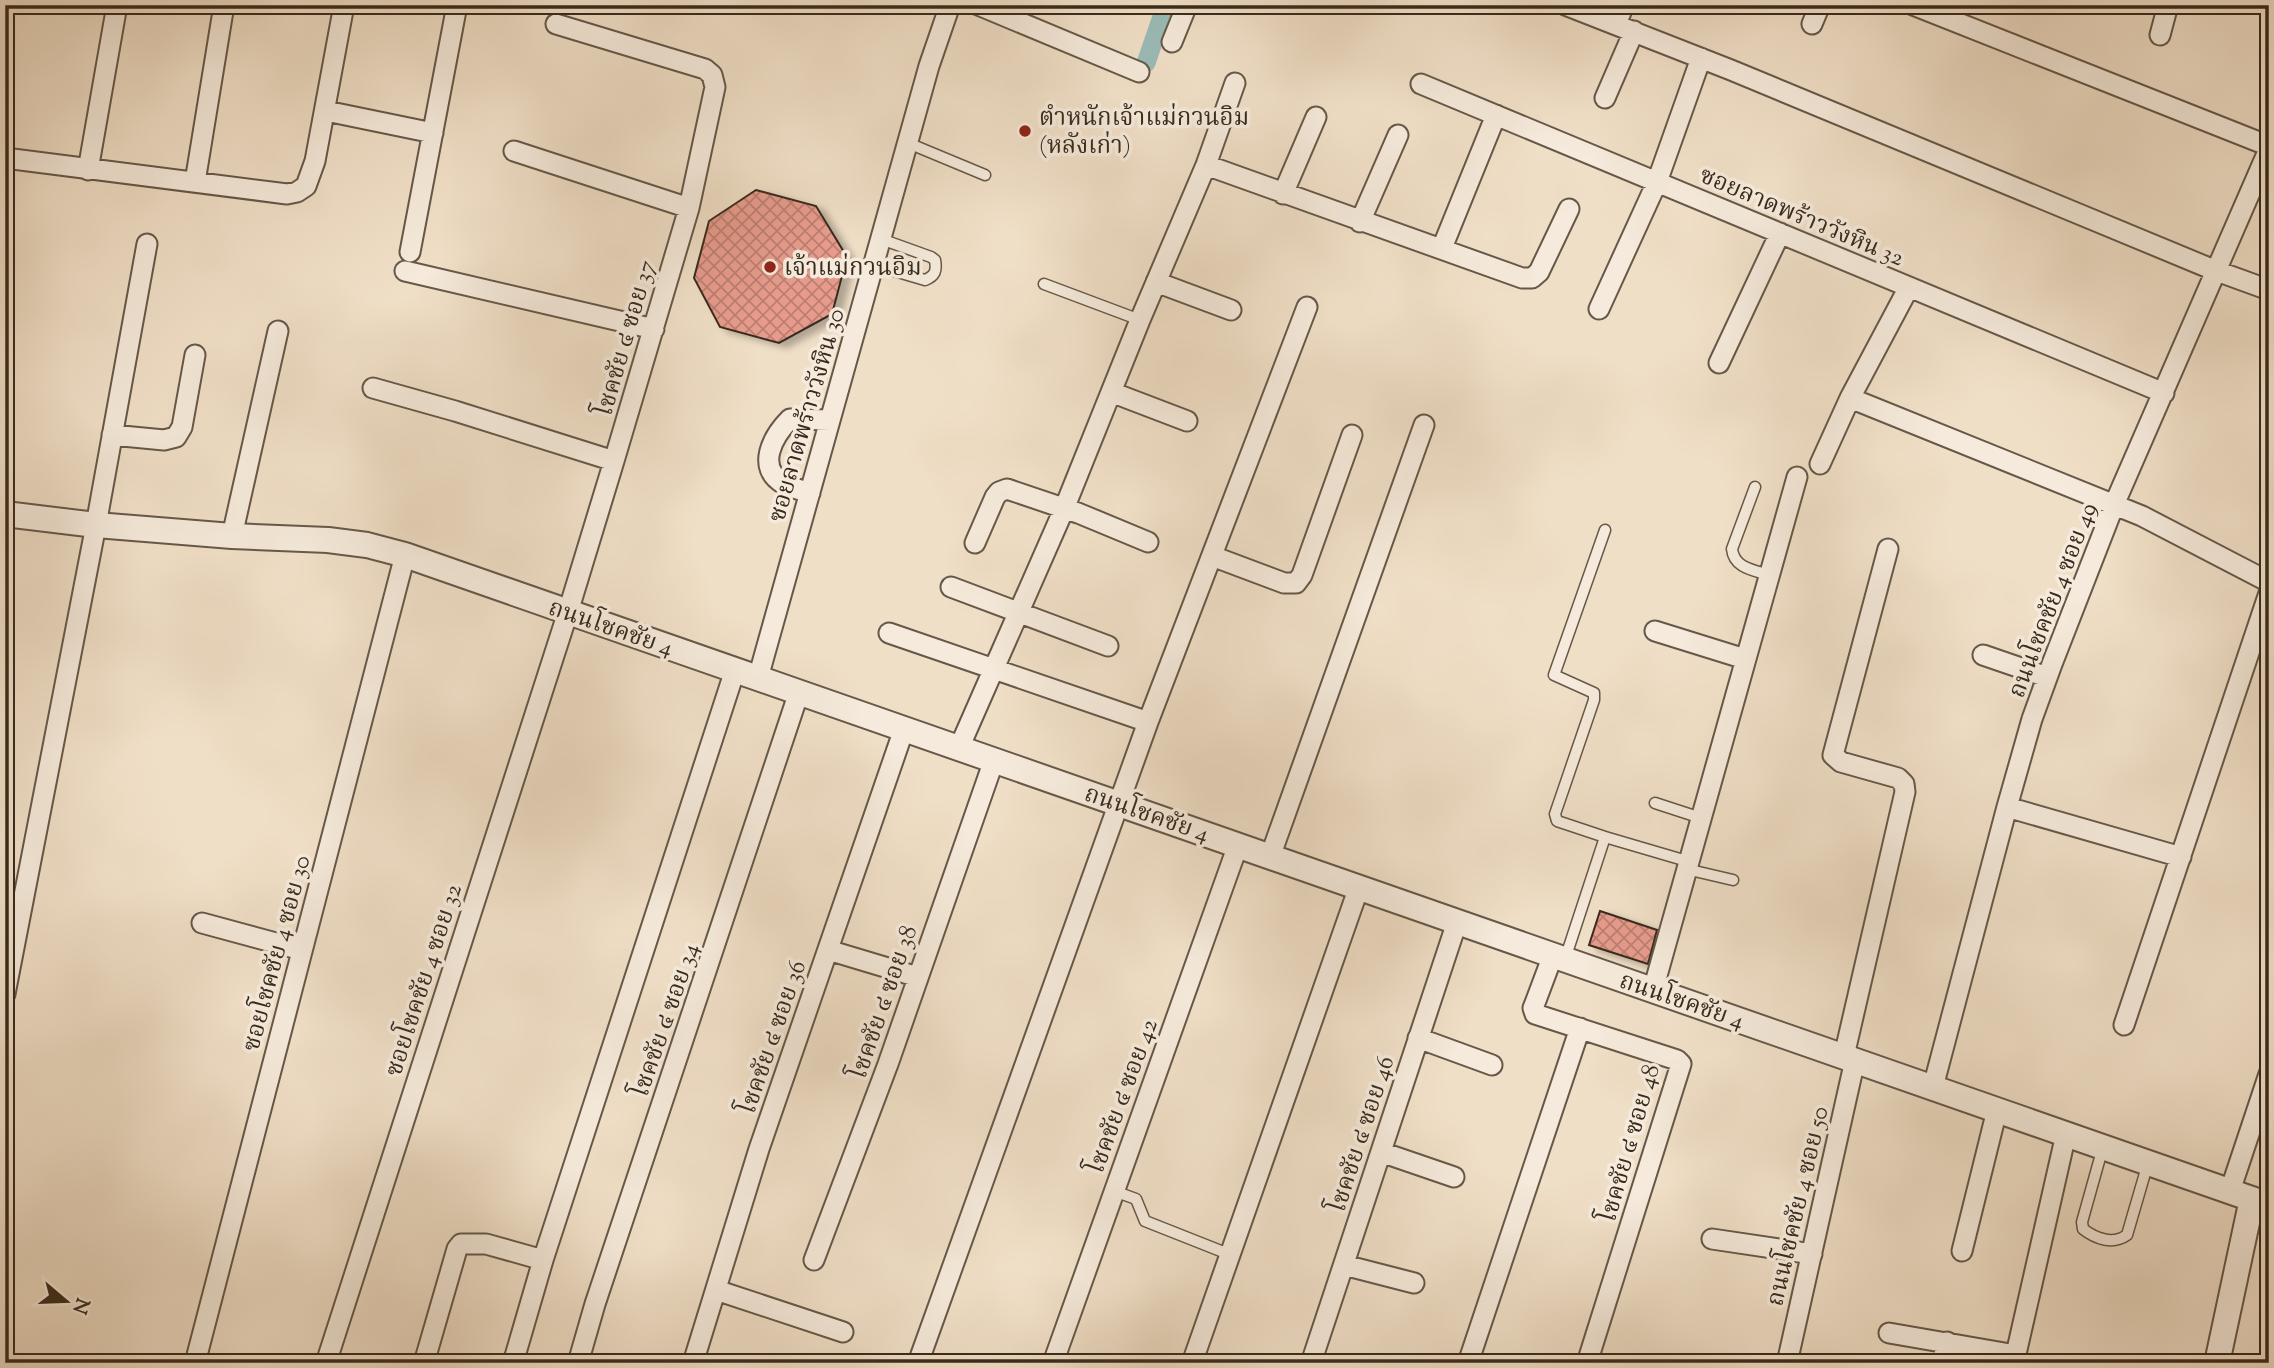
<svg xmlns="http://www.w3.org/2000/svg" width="2274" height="1368" viewBox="0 0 2274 1368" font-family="'Sorts Mill Goudy','Noto Serif Thai',serif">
  <defs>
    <pattern id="building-cross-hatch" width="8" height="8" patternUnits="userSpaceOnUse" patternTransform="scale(1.75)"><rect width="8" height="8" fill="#e79b8c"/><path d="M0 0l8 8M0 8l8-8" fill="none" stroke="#bc7f72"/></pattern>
    <filter id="shadow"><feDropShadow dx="8" dy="4.5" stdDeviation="3.5" flood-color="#0004"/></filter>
  </defs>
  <rect width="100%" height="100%" fill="#f0dfc7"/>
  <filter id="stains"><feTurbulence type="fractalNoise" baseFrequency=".00286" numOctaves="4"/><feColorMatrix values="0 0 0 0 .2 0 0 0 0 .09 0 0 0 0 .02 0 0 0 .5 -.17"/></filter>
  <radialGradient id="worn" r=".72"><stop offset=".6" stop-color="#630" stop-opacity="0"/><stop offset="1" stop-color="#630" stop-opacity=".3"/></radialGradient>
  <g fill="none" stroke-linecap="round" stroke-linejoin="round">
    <!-- canal -->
    <path stroke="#9abcb7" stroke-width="19" d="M1146,63L1166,5"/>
  </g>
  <!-- building -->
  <path fill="url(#building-cross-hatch)" stroke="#382b1d" stroke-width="2" filter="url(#shadow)" d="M756,190L816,206L847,257L832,314L779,343L720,327L694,278L709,221Z
    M1600,911L1657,930L1648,964L1589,945Z"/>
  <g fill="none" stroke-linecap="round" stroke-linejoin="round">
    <defs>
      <path id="service" d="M908,143L985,175
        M874,265L925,280C935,276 937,271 935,260L931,257L881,239
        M1044,284L1140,320
        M1755,487L1732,549C1734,568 1753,570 1769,575
        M1605,530L1554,675L1594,693V700L1555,814L1557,821L1605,837
        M1655,803L1701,818
        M1686,869L1733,880
        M1565,959L1605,837L1680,859
        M2103,1147L2082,1222L2083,1229C2096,1239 2113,1245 2127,1235L2148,1163
        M1114,1191L1136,1199L1145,1221L1231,1255"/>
      <path id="minor" d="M978,5L1139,72
        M1565,5L1731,70L2214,270L2269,290
        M1913,5L2269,146
        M5,7L6,5
        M1616,24L1624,5
        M1812,24L1820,5
        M2160,35L2168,5
        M1172,42L1187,5
        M1421,84L2164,393
        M1605,98L1634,31
        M326,111L433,133
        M514,151L689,208
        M5,158L287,194L297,192L306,186L315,161L344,5
        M1206,165L1522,278H1532L1539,272L1569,209
        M88,170L117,5
        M195,182L224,5
        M1283,194L1316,117
        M1360,222L1398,135
        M1442,248L1496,115
        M410,252L457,5
        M405,271L654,329
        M1156,282L1231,310
        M1599,309L1657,182L1701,58
        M1719,363L1780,233
        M373,388L455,411L614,461
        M1111,392L1187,421
        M1850,398L2142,516L2269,582
        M112,435L164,440L176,437L182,427L195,355
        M1820,464L1850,398L1909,287
        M810,493C802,490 791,488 784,484C755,468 773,436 790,419L830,420
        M232,536L278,331
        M975,543L995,497L999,492L1007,489L1078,513L1148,542
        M1212,556L1284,583H1296L1302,575L1352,435
        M951,587L1108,646
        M1655,631L1745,659
        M889,633L1148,722
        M1983,655L2047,677
        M758,678L929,66L950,5
        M959,748L1064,509L1140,320L1206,165L1235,83
        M2007,807L2181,857
        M1270,857L1424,425
        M202,923L302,950
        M828,950L918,977
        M1553,955L1535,1003L1533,1008L1535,1014L1677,1060L1681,1064L1587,1363
        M1653,990L1797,477
        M5,994L96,525L147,244
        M2124,1025L2269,593
        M1418,1038L1492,1065
        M1844,1056L1905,792L1904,784L1898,778L1841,762L1833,755L1888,549
        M1933,1087L2007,807L2032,719L2052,664L2114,505L2269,149
        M1381,1152L1454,1177
        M2230,1191L2269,1074
        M1712,1239L1812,1254
        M1962,1251L1997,1110
        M814,1260L888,1064L994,760
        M1344,1265L1414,1283
        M716,1290L843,1332
        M1889,1333L2016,1355
        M195,1363L405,555
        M326,1363L568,612L614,461L689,208L715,87L712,75L705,69L556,24
        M424,1363L457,1249L461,1244H486L543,1260
        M513,1363L543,1260L735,670
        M578,1363L595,1304L799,692
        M693,1363L759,1149L904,729
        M918,1363L1148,722L1307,307
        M1053,1363L1238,845
        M1192,1363L1359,887
        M1311,1363L1457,922
        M1468,1363L1580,1028
        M1787,1363L1855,1060
        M1942,1363L1947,1342
        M2014,1363L2066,1134"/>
      <path id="tertiary" d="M5,514L96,525L232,536L328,540L367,545L405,555L2269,1205
        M2217,1363L2252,1199"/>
    </defs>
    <!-- service casing -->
    <use href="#service" stroke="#665848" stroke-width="13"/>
    <!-- minor casing -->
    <use href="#minor" stroke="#665848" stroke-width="23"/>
    <!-- tertiary casing -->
    <use href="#tertiary" stroke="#665848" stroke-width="28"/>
    <!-- service -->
    <use href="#service" stroke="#f5eadb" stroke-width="10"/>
    <!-- minor -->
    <use href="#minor" stroke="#f5eadb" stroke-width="19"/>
    <!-- tertiary -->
    <use href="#tertiary" stroke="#f5eadb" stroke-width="24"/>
  </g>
  <!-- markers -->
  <g fill="#8f2418" stroke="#f5eadb" stroke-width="2.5">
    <circle cx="1025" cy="131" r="7"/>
    <circle cx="770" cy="267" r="7"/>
  </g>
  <g text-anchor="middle" stroke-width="7" stroke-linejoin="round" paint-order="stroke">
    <!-- poi labels -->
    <g font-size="24" fill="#382b1d" stroke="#f5eadb" text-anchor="start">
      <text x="1039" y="125">ตำหนักเจ้าแม่กวนอิม<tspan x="1039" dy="28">(หลังเก่า)</tspan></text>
      <text x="784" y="275">เจ้าแม่กวนอิม</text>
    </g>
    <!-- street labels -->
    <g font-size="24" fill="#382b1d" stroke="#f5eadb">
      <text transform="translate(1802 216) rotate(23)" y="8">ซอยลาดพร้าววังหิน 32</text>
      <text transform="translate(625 338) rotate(-74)" y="8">โชคชัย ๔ ซอย 37</text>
      <text transform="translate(806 415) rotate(-74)" y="8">ซอยลาดพร้าววังหิน 30</text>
      <text transform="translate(2052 600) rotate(-69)" y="8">ถนนโชคชัย 4 ซอย 49</text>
      <text transform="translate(611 627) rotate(19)" y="8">ถนนโชคชัย 4</text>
      <text transform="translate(1147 813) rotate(19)" y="8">ถนนโชคชัย 4</text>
      <text transform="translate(276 953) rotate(-75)" y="8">ซอยโชคชัย 4 ซอย 30</text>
      <text transform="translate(423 980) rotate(-72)" y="8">ซอยโชคชัย 4 ซอย 32</text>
      <text transform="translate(1682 1000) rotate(19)" y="8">ถนนโชคชัย 4</text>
      <text transform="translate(883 1002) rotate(-71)" y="8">โชคชัย ๔ ซอย 38</text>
      <text transform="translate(665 1020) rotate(-71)" y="8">โชคชัย ๔ ซอย 34</text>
      <text transform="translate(772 1037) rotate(-71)" y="8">โชคชัย ๔ ซอย 36</text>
      <text transform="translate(1122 1096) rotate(-70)" y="8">โชคชัย ๔ ซอย 42</text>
      <text transform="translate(1361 1134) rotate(-72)" y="8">โชคชัย ๔ ซอย 46</text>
      <text transform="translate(1629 1143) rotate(-74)" y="8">โชคชัย ๔ ซอย 48</text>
      <text transform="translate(1797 1206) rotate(-77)" y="8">ถนนโชคชัย 4 ซอย 50</text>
    </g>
  </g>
  <!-- margin -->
  <rect width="2274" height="1368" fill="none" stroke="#f0dfc7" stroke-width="28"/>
  <rect x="7" y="7" width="2260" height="1354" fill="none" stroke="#382b1d" stroke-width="3.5"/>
  <rect x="14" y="14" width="2246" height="1340" fill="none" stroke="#382b1d" stroke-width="2"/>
  <!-- north arrow -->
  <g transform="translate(66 1301) rotate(109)" stroke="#f5eadb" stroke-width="5" paint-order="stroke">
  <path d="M0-5L12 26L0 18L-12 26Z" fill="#382b1d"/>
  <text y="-10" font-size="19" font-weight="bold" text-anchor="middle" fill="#382b1d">N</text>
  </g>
  <rect width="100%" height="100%" filter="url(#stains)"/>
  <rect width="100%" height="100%" fill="url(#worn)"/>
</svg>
